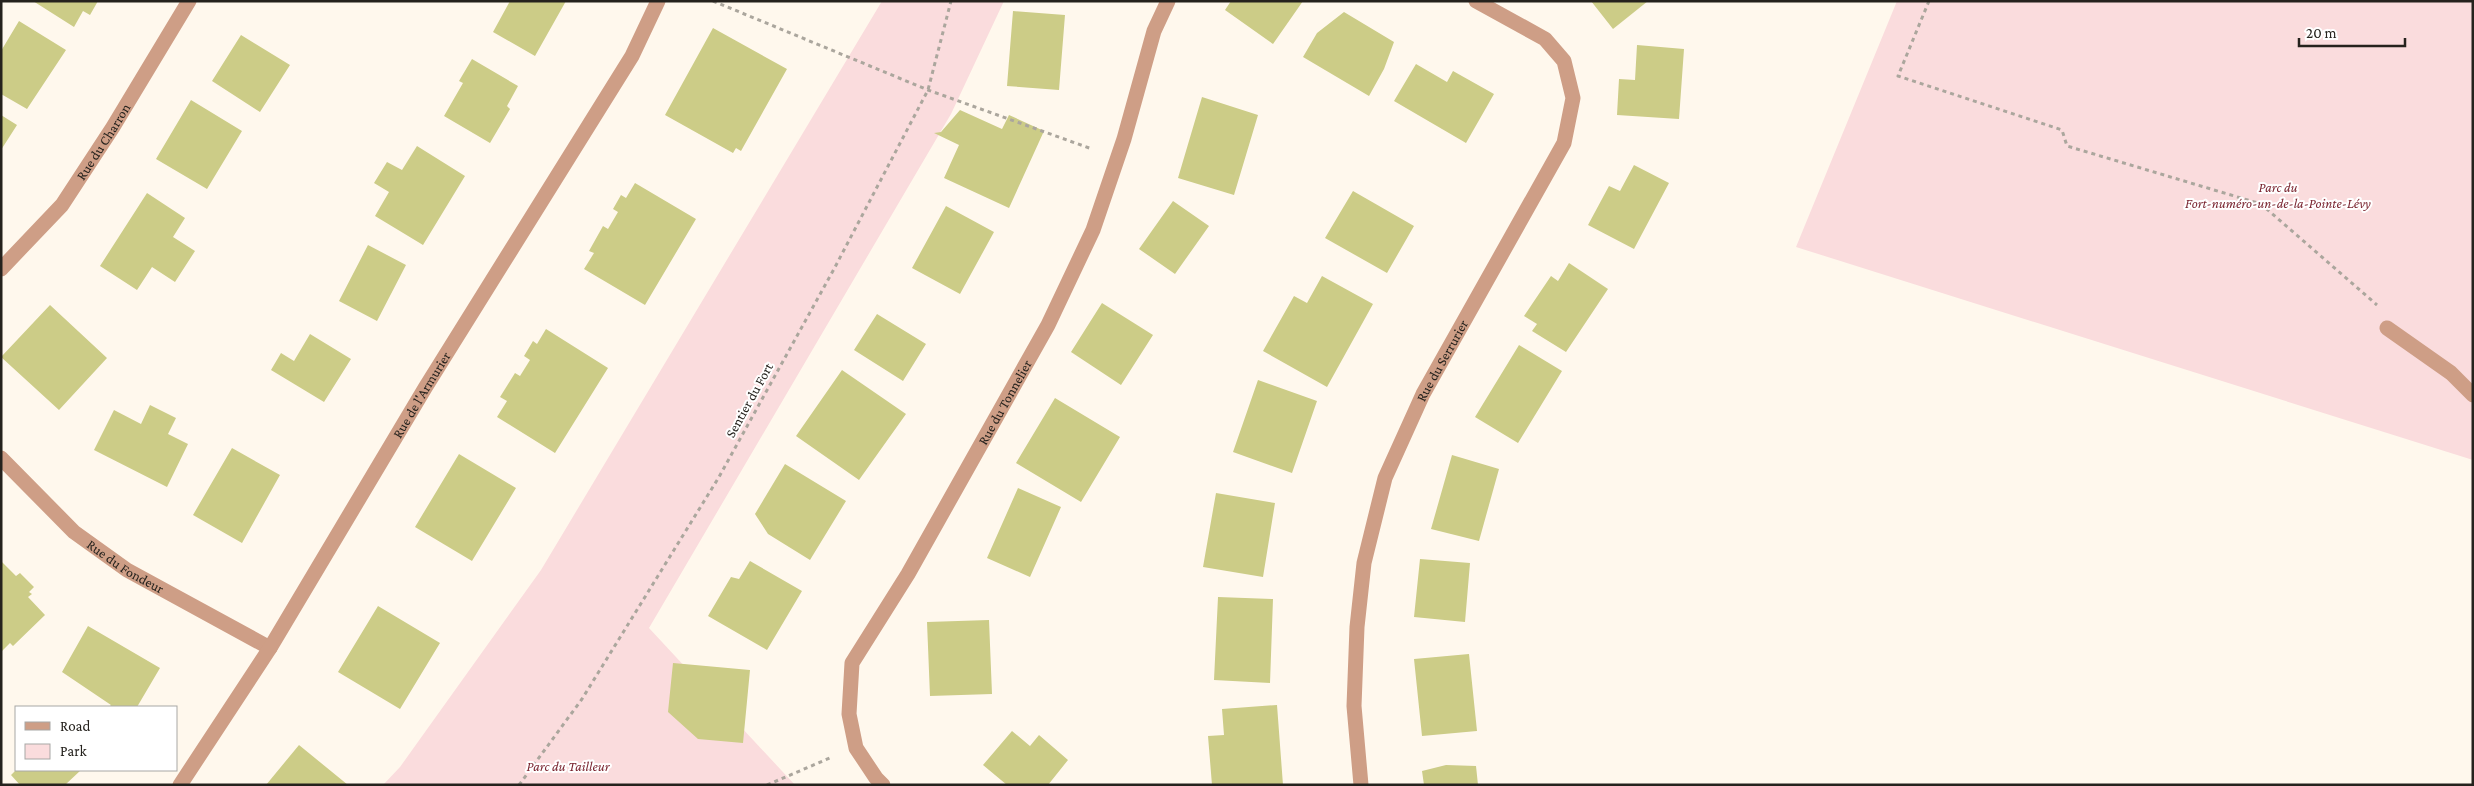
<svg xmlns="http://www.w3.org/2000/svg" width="2474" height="786" viewBox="0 0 2474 786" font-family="'Crimson Pro',serif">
  <rect width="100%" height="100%" fill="#fff8ed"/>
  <!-- green -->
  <path fill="#fadcdd" d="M882,1H1004L951,114L649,628L795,785H383L400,767L541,570Z
    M1897,1H2473V460L1796,247Z"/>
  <!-- building -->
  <path fill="#cccc87" d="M33,1H98L90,15L83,11L74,27Z
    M510,1H566L535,56L493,32Z
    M1231,1H1303L1273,44L1225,10Z
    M1591,1H1648L1613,29Z
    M1013,11L1065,15L1059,90L1007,86Z
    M1344,12L1394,42L1384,69L1369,96L1303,57L1317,33Z
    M19,21L66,50L27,109L1,94V51Z
    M713,28L787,69L741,151L736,148L733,153L665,115Z
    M241,35L290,65L260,112L212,81Z
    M1637,45L1684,49L1679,119L1617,115L1619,79L1635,80Z
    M472,59L518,86L507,106L510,109L490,143L444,116L463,83L459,81Z
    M1416,64L1447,82L1453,71L1494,94L1466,143L1394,101Z
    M1202,97L1258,115L1234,195L1178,178Z
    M191,100L242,131L207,189L156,159Z
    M960,110L1002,129L1009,115L1044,131L1009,208L944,178L959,145L934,133L941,132Z
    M1,115L17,125L1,150Z
    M417,146L465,176L423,245L375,216L389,192L374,183L387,162L402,170Z
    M1634,165L1669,183L1634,249L1588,225L1609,186L1620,191Z
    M635,183L696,219L645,305L584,269L594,253L589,251L603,226L608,229L618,212L613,209L621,195L626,198Z
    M1353,191L1414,226L1387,273L1325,238Z
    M147,193L185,218L173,237L195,251L175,282L152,267L137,290L100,266Z
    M1173,201L1209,226L1175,274L1139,249Z
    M946,206L994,232L960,294L912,268Z
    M368,245L406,265L377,321L339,301Z
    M1569,263L1608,289L1566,352L1532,331L1537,324L1524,316L1551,276L1558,281Z
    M1322,276L1373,304L1327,387L1263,351L1294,296L1307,303Z
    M1102,303L1153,335L1121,385L1071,352Z
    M50,305L107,358L59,410L1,357Z
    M877,314L926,344L903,381L854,350Z
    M546,329L608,368L555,453L497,417L507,401L500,397L515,373L520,376L530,360L524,356L533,341L537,344Z
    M310,334L351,359L324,402L271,370L281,353L294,361Z
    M1519,345L1562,371L1518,443L1475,417Z
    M842,370L906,414L859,480L796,436Z
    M1258,380L1317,401L1292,473L1233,452Z
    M1055,398L1120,437L1081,502L1016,463Z
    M150,405L176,418L168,434L188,444L167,487L94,450L114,410L141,424Z
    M232,448L280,475L242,543L193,515Z
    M459,454L516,488L472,561L415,527Z
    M1452,455L1499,469L1479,541L1431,529Z
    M785,464L846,501L810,560L768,534L755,514Z
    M1018,488L1061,507L1030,577L987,558Z
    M1216,493L1275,503L1263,577L1203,567Z
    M1420,559L1470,563L1465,622L1414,617Z
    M1,561L16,576L20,573L34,587L29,592L32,594L28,597L45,615L13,646L10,643L1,652Z
    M750,561L802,591L767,650L708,616L731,577L739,579Z
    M1218,597L1273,599L1270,683L1214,680Z
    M378,606L440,643L400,709L338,672Z
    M989,620L992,694L930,696L927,622Z
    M88,626L160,668L137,707H109L111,705L62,672Z
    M1469,654L1477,731L1422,736L1414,659Z
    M673,663L750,670L743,743L698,739L668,712Z
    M1277,705L1283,785H1212L1208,736L1224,735L1222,709Z
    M1012,731L1030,746L1039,735L1068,760L1048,785H1007L983,765Z
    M299,745L348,785H266Z
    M1446,765L1476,766L1478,785H1424L1422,771Z
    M16,770H81L65,785H20L11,775Z"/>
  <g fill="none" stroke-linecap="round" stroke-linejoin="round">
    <!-- path -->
    <path stroke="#aba69d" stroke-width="3" stroke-dasharray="4 4" stroke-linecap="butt" d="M713,1L928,90L1092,149
      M1929,1L1898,76L2062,130L2067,146L2261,204L2377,305
      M519,785L582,699L719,477L834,269L928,90L951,1
      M767,785L832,757"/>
    <!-- lane -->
    <path stroke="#ce9e86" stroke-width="15" d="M2387,328L2451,373L2473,395"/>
    <!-- street -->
    <g stroke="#ce9e86" stroke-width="15">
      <path id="s1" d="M1,269L62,205L113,127L189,1"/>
      <path id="s2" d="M1,458L74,532L127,570L270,648"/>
      <path id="s3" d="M180,785L270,648L425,388L632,56L658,1"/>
      <path id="s4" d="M883,785L876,778L856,748L849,714L852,663L908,574L1048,325L1093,230L1124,139L1154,31L1168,1"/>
      <path id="s5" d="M1361,785L1354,706L1357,627L1364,563L1385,478L1423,394L1564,143L1573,98L1564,61L1545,39L1476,1"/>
    </g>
  </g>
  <g text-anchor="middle" stroke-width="4" stroke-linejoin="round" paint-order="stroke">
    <!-- street labels -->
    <g font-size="14" fill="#25221d" stroke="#fff">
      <text dy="5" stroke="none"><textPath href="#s1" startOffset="164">Rue du Charron</textPath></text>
      <text dy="5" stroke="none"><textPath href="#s5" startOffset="441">Rue du Serrurier</textPath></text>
      <text dy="5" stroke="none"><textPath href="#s3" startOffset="459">Rue de l'Armurier</textPath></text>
      <text transform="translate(749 400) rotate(-61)" y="5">Sentier du Fort</text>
      <text dy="5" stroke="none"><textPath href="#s4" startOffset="434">Rue du Tonnelier</textPath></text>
      <text dy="5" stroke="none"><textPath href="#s2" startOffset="166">Rue du Fondeur</textPath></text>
    </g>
    <!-- park labels -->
    <g font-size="14" font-style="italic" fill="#7a2530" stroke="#fff">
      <text x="2278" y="192">Parc du<tspan x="2278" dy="16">Fort-numéro-un-de-la-Pointe-Lévy</tspan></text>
      <text x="568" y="771">Parc du Tailleur</text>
    </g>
  </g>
  <!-- border -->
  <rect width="2474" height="786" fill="none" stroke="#25221d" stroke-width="5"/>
  <!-- legend -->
  <rect x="15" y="706" width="162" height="65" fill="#ffffff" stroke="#a8a7a5"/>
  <rect x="25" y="722" width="25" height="8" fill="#ce9e86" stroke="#a8a7a5"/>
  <text x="60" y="731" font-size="15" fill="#25221d">Road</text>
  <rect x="25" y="744" width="25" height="15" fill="#fadcdd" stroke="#a8a7a5"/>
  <text x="60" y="756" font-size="15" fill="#25221d">Park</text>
  <!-- scale -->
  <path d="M2299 38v8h106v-8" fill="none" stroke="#25221d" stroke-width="2.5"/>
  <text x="2306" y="38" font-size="15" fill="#25221d" stroke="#ffffff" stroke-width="4" paint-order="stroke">20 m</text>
</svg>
